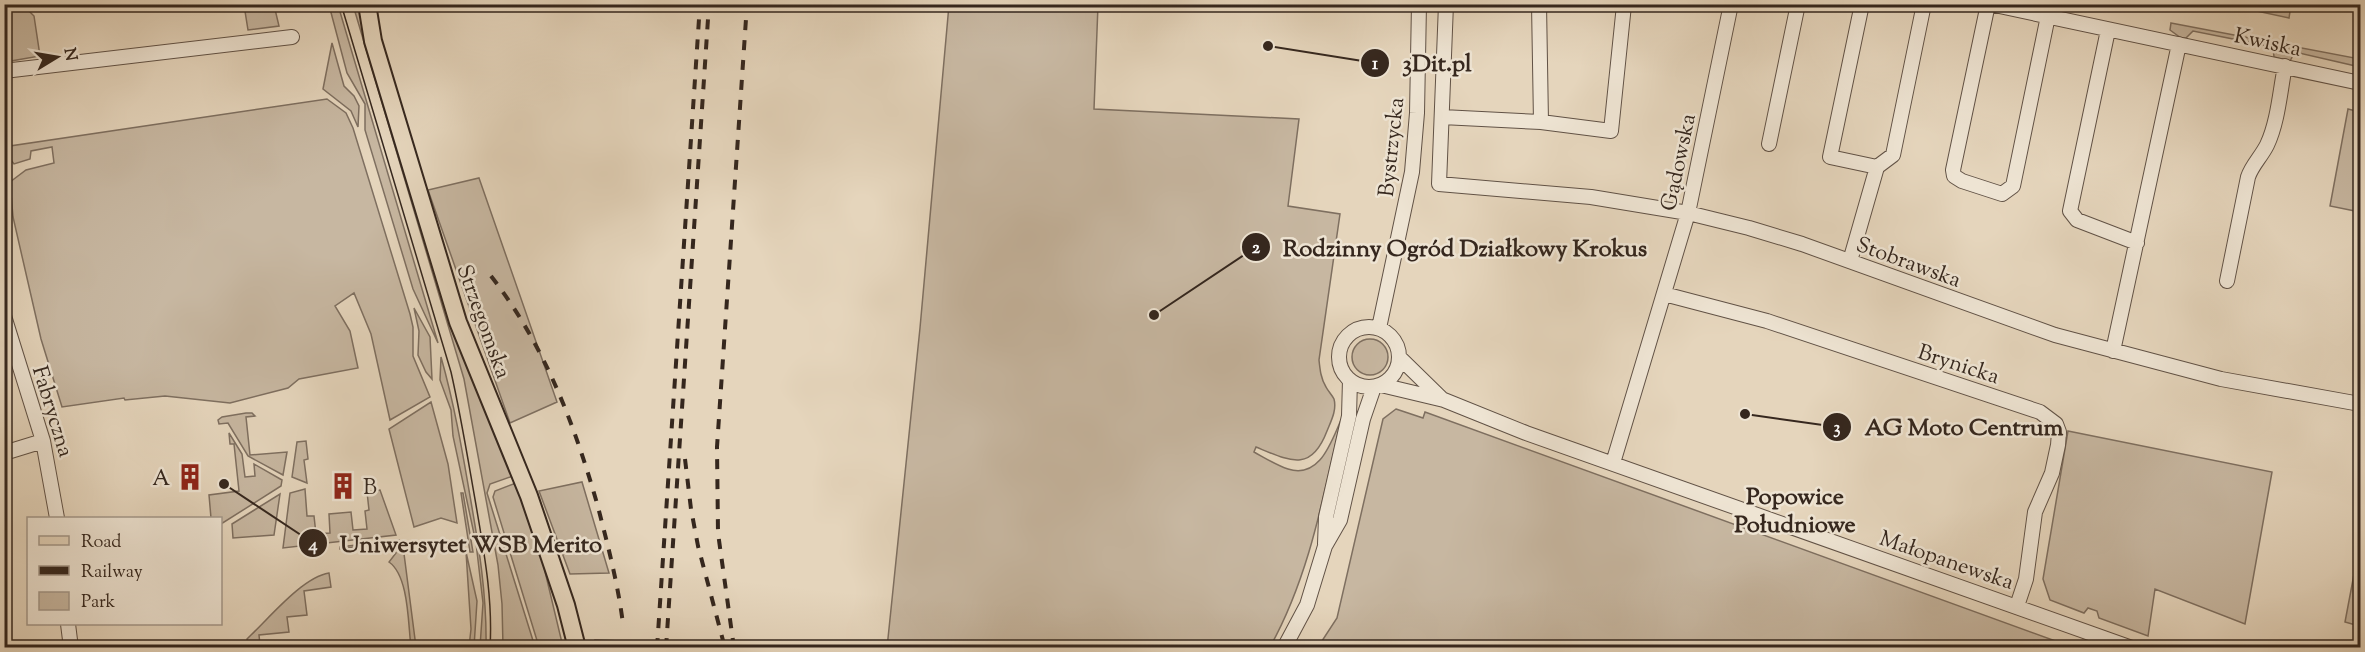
<svg xmlns="http://www.w3.org/2000/svg" width="2365" height="652" viewBox="0 0 2365 652" font-family="'Sorts Mill Goudy',serif">
  <rect width="100%" height="100%" fill="#e5d5bc"/>
  <filter id="stains"><feTurbulence type="fractalNoise" baseFrequency=".00333" numOctaves="4"/><feColorMatrix values="0 0 0 0 .2 0 0 0 0 .09 0 0 0 0 .02 0 0 0 .5 -.17"/></filter>
  <radialGradient id="worn" r=".72"><stop offset=".6" stop-color="#630" stop-opacity="0"/><stop offset="1" stop-color="#630" stop-opacity=".3"/></radialGradient>
  <!-- green -->
  <path fill="#c7b7a1" stroke="#7e6f60" stroke-width="1.5" d="M5,4L23,5L34,16L40,56L5,62Z
    M244,5H274L279,26L248,30Z
    M329,5H338L438,343L413,289L365,130V104L347,73Z
    M353,5H359L365,36L513,476L490,484L487,493L535,647H503L502,604L498,565L464,379Z
    M949,5H1098L1094,109L1299,119L1288,206L1340,214L1319,360C1320,370 1321,379 1326,387C1328,391 1332,395 1334,399C1337,410 1331,421 1327,431C1311,473 1290,461 1256,447L1254,452C1265,458 1276,465 1288,469C1320,479 1331,442 1341,420C1323,498 1309,577 1270,647L887,648L920,328Z
    M2248,5V4L2291,5L2289,18L2247,9Z
    M2171,23L2360,59V67L2295,52L2290,61L2274,57L2273,47L2193,31L2186,38H2181L2170,30Z
    M332,43L344,86L354,96L359,106L358,127L351,111L323,89Z
    M327,99L346,113L353,128L410,314L413,327V356L430,397L390,420L371,334L354,293L335,306L350,331L358,368L299,379L288,388L230,403L165,396L125,400L124,398L62,407L41,339L13,217L10,182L26,170L54,163L52,147L31,151L30,159L14,164L8,156L10,146Z
    M2348,109L2360,112V212L2330,206Z
    M479,178L557,402L510,423L428,190Z
    M414,308L430,337L432,379L426,372L418,355L419,331Z
    M1352 357a18 18 0 1 1 36 0a18 18 0 1 1-36 0Z
    M441,357C454,403 462,449 470,496C479,547 487,596 486,647H480L483,603L476,543L453,436L451,410L440,380Z
    M431,402L448,464L457,523L441,518L414,527L389,429Z
    M1396,409L1423,418L1425,412L2072,647H1318L1337,618L1383,419Z
    M246,413H252L255,416L246,417L250,455L287,452L283,475L248,456L228,423L219,424L218,420L222,417Z
    M2068,431L2272,472L2245,624L2155,589L2148,636L2099,618L2097,611L2088,608L2084,613L2050,600L2043,579Z
    M229,433L242,454L245,477L255,476L254,464L282,480L281,486L221,524L220,518H211L209,495L239,491L234,444H230Z
    M306,441L308,459L304,460L307,483L292,477L297,442Z
    M582,482L609,573L570,574L539,491Z
    M516,483L542,559L563,647H539L493,497L495,491Z
    M305,489L307,516H314L316,534L330,533L329,514L351,512L353,530L367,529L365,511L369,510L367,492L380,490L396,535L283,548L290,493Z
    M461,493H463L473,552H470Z
    M280,494L274,535L233,538L232,524Z
    M399,540L403,546L416,647H411C408,624 409,576 389,562L396,553L386,547L373,545L340,549V547Z
    M466,552L477,601L474,647H469L471,629Z
    M2355,569L2360,570L2359,626L2345,622Z
    M329,573L331,587L304,591L307,615L287,617L289,632L259,635L260,645L248,646L247,639L251,635C270,617 303,577 329,573Z
    M595,640L621,641V647H596Z"/>
  <g fill="none" stroke-linecap="round" stroke-linejoin="round">
    <defs>
      <path id="minor" d="M1446,4L1439,184L1591,197L1688,213L1749,228L1802,244L2055,335L2221,379L2360,404
        M1539,4L1541,122
        M1862,4L1830,157L1877,167L1893,155L1924,4
        M1988,4L1953,170L1954,176L1962,181L2002,194L2013,186L2048,16
        M1990,4L2360,83
        M2108,30L2070,211L2077,220L2137,243
        M4,71L292,37
        M1442,117L1541,122L1611,131L1624,5L1619,4
        M1769,144L1798,4
        M1850,261L1877,167
        M2227,281L2248,177C2252,165 2261,157 2267,145C2278,122 2280,91 2285,66
        M1664,294L1767,321L2040,412L2056,424L2059,432L2058,445L2052,473L2035,512L2026,579L2017,606
        M4,316L43,441L57,518
        M1339 357a30 30 0 1 1 60 0a30 30 0 1 1-60 0Z
        M1379,328L1412,172L1417,113L1419,4
        M2113,351L2179,44
        M1399,357L1442,399
        M1381,385L1444,400L1526,433L2132,648
        M4,453L43,441
        M1613,463L1688,213L1731,4
        M1325,544L1326,517L1349,416L1350,380
        M68,624L71,648
        M1284,648L1307,605L1325,546L1340,520L1363,419L1374,387"/>
      <path id="major" d="M367,4L373,41L458,322L529,496L566,605L577,648"/>
    </defs>
    <!-- minor casing -->
    <use href="#minor" stroke="#615246" stroke-width="16"/>
    <!-- major casing -->
    <use href="#major" stroke="#35271e" stroke-width="20"/>
    <!-- minor -->
    <use href="#minor" stroke="#eee4d3" stroke-width="14"/>
    <!-- major -->
    <use href="#major" stroke="#e5d5bc" stroke-width="16"/>
    <!-- tram -->
    <path stroke="#35271e" stroke-width="1.5" d="M341,4L451,372C461,416 468,460 476,505C484,552 493,599 490,648"/>
    <!-- rail -->
    <path stroke="#35271e" stroke-width="4" stroke-dasharray="10 10" stroke-linecap="butt" d="M491,276C544,344 575,425 598,507C608,546 618,584 623,624
      M685,459L691,509L698,546L725,648
      M657,648L700,4
      M666,648L709,4
      M734,648L718,533L717,447L747,4"/>
  </g>
  <!-- icons -->
  <defs>
    <symbol id="building-bare" viewBox="-9 -9 18 18"><path d="M-4-6H4V6H1V3H-1V6H-4ZM-2.5-4.3h1.7v1.8h-1.7ZM.8-4.3h1.7v1.8H.8ZM-2.5-1h1.7V.8h-1.7ZM.8-1h1.7V.8H.8Z" fill="#8f2418" stroke="#eee4d3" stroke-width="2.5" paint-order="stroke"/></symbol>
  </defs>
  <g fill-rule="evenodd">
    <use href="#building-bare" x="171" y="458" width="38" height="38"/>
    <use href="#building-bare" x="324" y="467" width="38" height="38"/>
  </g>
  <g text-anchor="middle" stroke-width="5" stroke-linejoin="round" paint-order="stroke">
    <!-- street labels -->
    <g font-size="22" fill="#35271e" stroke="#eee4d3">
      <text transform="translate(2268 41) rotate(12)" y="8">Kwiska</text>
      <text transform="translate(1390 147) rotate(-84)" y="8">Bystrzycka</text>
      <text transform="translate(1677 162) rotate(-78)" y="8">Gądowska</text>
      <text transform="translate(1909 261) rotate(20)" y="8">Stobrawska</text>
      <text transform="translate(485 321) rotate(70)" y="8">Strzegomska</text>
      <text transform="translate(1959 363) rotate(18)" y="8">Brynicka</text>
      <text transform="translate(54 411) rotate(73)" y="8">Fabryczna</text>
      <text transform="translate(1947 559) rotate(19)" y="8">Małopanewska</text>
    </g>
    <!-- poi labels -->
    <g font-size="22" fill="#35271e" stroke="#eee4d3" text-anchor="end">
      <text x="170" y="485">A</text>
      <text x="363" y="494" text-anchor="start">B</text>
    </g>
    <!-- neighbourhood labels -->
    <g font-size="24" font-weight="bold" fill="#35271e" stroke="#eee4d3">
      <text x="1795" y="504">Popowice<tspan x="1795" dy="28">Południowe</tspan></text>
    </g>
  </g>
  <!-- callouts -->
  <path fill="none" stroke="#35271e" stroke-width="2" d="M1268 46L1375 63M1154 315L1256 247M1745 414L1837 427M224 484L313 543"/>
  <g fill="#35271e" stroke="#eee4d3" stroke-width="2">
    <circle cx="1268" cy="46" r="6"/>
    <circle cx="1154" cy="315" r="6"/>
    <circle cx="1745" cy="414" r="6"/>
    <circle cx="224" cy="484" r="6"/>
    <circle cx="1375" cy="63" r="15"/>
    <circle cx="1256" cy="247" r="15"/>
    <circle cx="1837" cy="427" r="15"/>
    <circle cx="313" cy="543" r="15"/>
  </g>
  <g font-size="18" text-anchor="middle" font-weight="bold" fill="#fff">
    <text x="1375" y="69">1</text>
    <text x="1256" y="253">2</text>
    <text x="1837" y="433">3</text>
    <text x="313" y="550">4</text>
  </g>
  <g font-size="24" text-anchor="middle" font-weight="bold" fill="#35271e" stroke="#eee4d3" stroke-width="5" stroke-linejoin="round" paint-order="stroke">
    <text x="1437" y="71">3Dit.pl</text>
    <text x="1465" y="256">Rodzinny Ogród Działkowy Krokus</text>
    <text x="1964" y="435">AG Moto Centrum</text>
    <text x="471" y="552">Uniwersytet WSB Merito</text>
  </g>
  <!-- margin -->
  <rect width="2365" height="652" fill="none" stroke="#e5d5bc" stroke-width="24"/>
  <rect x="6" y="6" width="2353" height="640" fill="none" stroke="#35271e" stroke-width="3"/>
  <rect x="12" y="12" width="2341" height="628" fill="none" stroke="#35271e" stroke-width="1.5"/>
  <!-- legend -->
  <rect x="27" y="517" width="195" height="108" fill="#eee4d3" stroke="#a4988b" stroke-width="1.5"/>
  <rect x="39" y="536" width="30" height="9" fill="#e5d5bc" stroke="#a4988b" stroke-width="1.5"/>
  <text x="81" y="547" font-size="18" fill="#35271e">Road</text>
  <rect x="39" y="566" width="30" height="9" fill="#35271e" stroke="#a4988b" stroke-width="1.5"/>
  <text x="81" y="577" font-size="18" fill="#35271e">Railway</text>
  <rect x="39" y="592" width="30" height="18" fill="#c7b7a1" stroke="#a4988b" stroke-width="1.5"/>
  <text x="81" y="607" font-size="18" fill="#35271e">Park</text>
  <!-- north arrow -->
  <g transform="translate(57 57) rotate(79)" stroke="#eee4d3" stroke-width="4.5" paint-order="stroke">
  <path d="M0-4.5L10 22L0 15L-10 22Z" fill="#35271e"/>
  <text y="-9" font-size="16" font-weight="bold" text-anchor="middle" fill="#35271e">N</text>
  </g>
  <rect width="100%" height="100%" filter="url(#stains)"/>
  <rect width="100%" height="100%" fill="url(#worn)"/>
</svg>
